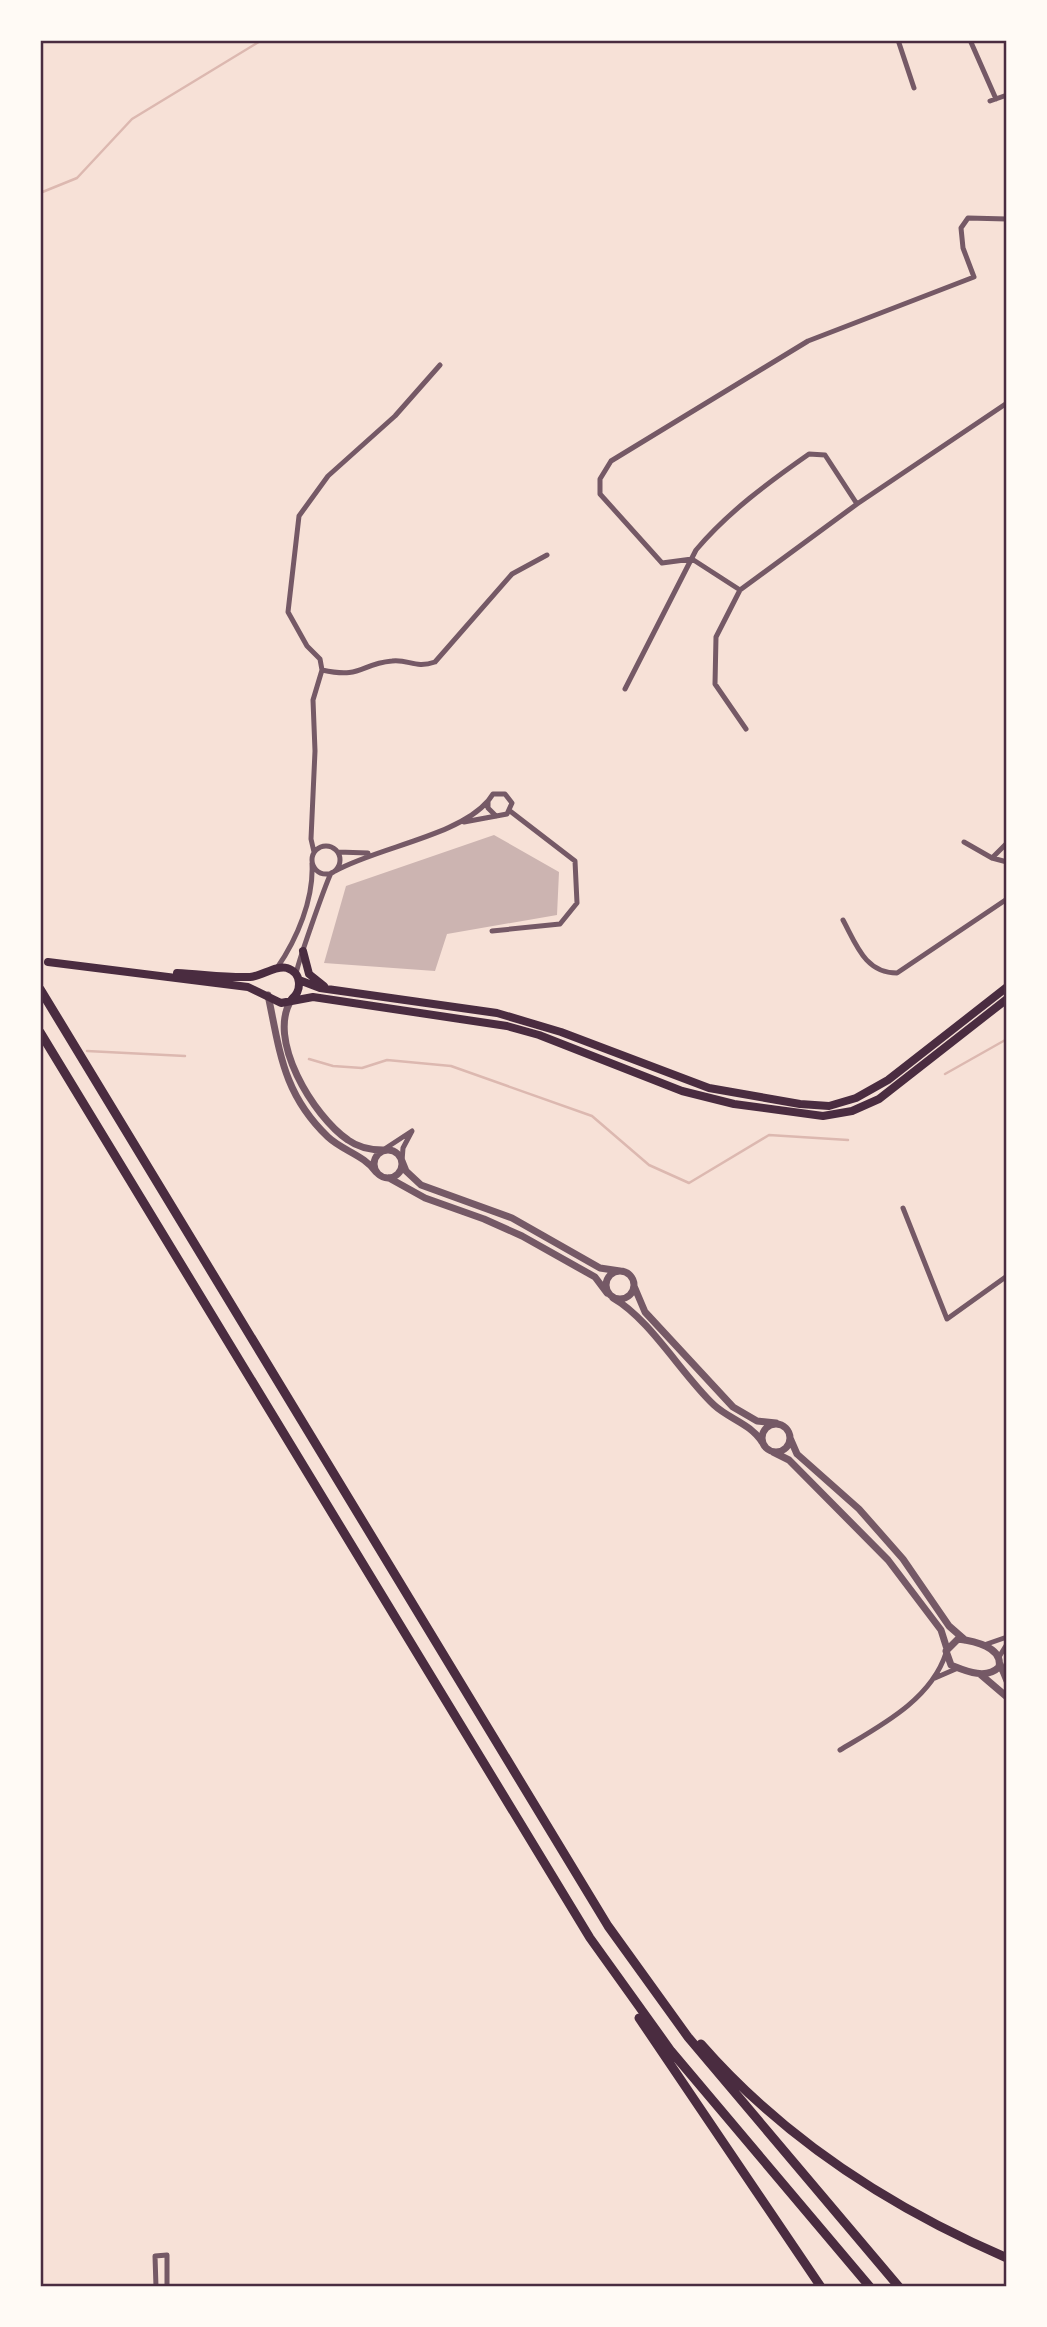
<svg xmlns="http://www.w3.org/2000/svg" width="1047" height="2327" viewBox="0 0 1047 2327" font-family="Karla,sans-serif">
  <rect width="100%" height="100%" fill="#f7e1d7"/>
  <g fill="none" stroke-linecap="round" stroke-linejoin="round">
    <!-- stream -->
    <path stroke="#dcb8b0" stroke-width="2.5" d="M40,193L77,178L132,119L262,40
      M40,1050H42
      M87,1051L185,1056
      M309,1059L333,1066L362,1068L387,1060L451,1066L592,1116L649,1165L689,1183L769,1135L848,1140
      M945,1074L1007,1039"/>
  </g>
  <!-- building -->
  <path fill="#ccb4b1" d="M494,835L559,872L557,915L447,934L435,971L324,963L346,886Z"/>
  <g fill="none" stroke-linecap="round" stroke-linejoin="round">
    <!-- minor -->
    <path stroke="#755966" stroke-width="5" d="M898,40L914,88
      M970,40L996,99
      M990,101L1007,95
      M740,590L692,559L662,563L600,494V479L611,461L808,341L974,277L963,248L961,228L968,218L1007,219
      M322,670C363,679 359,664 392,661C409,659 415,669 435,662L512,574L547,555
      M625,689L696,550C728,512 769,482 809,454L825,455L857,504
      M746,729L715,684L716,637L740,590L857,504L1007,403
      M464,822L507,814L512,803L505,794H493L488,801V808L496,816
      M964,842L992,858L1007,862
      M312 860a14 14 0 1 1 28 0a14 14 0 1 1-28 0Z
      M314,852L311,839L315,751L313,700L322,670L320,659L307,646L288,612L299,516L328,476L395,416L440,365
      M338,852L368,853
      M992,858L1007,843
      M335,871C378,847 458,836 488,801
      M843,920C856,944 865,973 897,973L1007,899
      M492,931L560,924L577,903L575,861L510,811
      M277,968C297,939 314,899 312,863
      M296,975C296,967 325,886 331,873
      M383,1150L412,1131L403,1148L402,1161
      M903,1208L947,1319L1007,1276
      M984,1645L1007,1637
      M999,1657L1007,1644
      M935,1678L958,1668
      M840,1750C880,1726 931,1700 946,1653
      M156,2287L155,2256L167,2255V2287"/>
    <!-- tertiary -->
    <path stroke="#755966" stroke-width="7" d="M268,995C280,1052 283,1094 328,1137C343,1151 364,1155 376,1172
      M292,999C265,1038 314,1117 348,1140C359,1148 370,1150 383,1150
      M374 1164a14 14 0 1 1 28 0a14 14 0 1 1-28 0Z
      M402,1161L406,1171L421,1185L512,1218L600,1268L620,1271
      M389,1178L425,1198L484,1219L522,1236L595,1277L607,1293
      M606 1285a14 14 0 1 1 28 0a14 14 0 1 1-28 0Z
      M634,1286L645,1312L733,1407L757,1421L776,1423
      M613,1298C650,1319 682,1375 714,1405C729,1419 751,1424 762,1442
      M762 1438a14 14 0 1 1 28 0a14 14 0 1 1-28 0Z
      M790,1438L797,1454L859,1509L903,1559L949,1626L965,1640
      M773,1452L789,1460L888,1560L941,1630L947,1649
      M958,1639C974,1641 1003,1647 999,1667C986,1680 966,1671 951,1665L946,1651Z
      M1000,1664L1007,1681
      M980,1674L1007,1697"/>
    <!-- secondary -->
    <path stroke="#4a2c40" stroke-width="8" d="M303,951L309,974L324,986
      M48,962L248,987L281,1003L313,997L507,1026L539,1035L682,1091L734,1104L823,1116L852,1111L879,1099L1007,999
      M177,973C201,974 226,978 250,977C262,976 276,965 287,968C302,973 302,990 292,999
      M299,980L320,988L497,1013L561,1032L709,1088L800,1104L829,1106L856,1098L888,1080L1007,987"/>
    <!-- trunk -->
    <path stroke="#4a2c40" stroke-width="9" d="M40,989L608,1926L688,2037L899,2287
      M40,1032L590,1938L671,2051L870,2287
      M639,2018L821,2287
      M701,2044C785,2140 891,2208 1007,2258"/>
  </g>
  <!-- border -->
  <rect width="1047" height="2327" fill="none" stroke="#fffaf5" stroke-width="84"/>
  <rect x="42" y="42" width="963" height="2243" fill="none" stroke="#4a2c40" stroke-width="2.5"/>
</svg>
